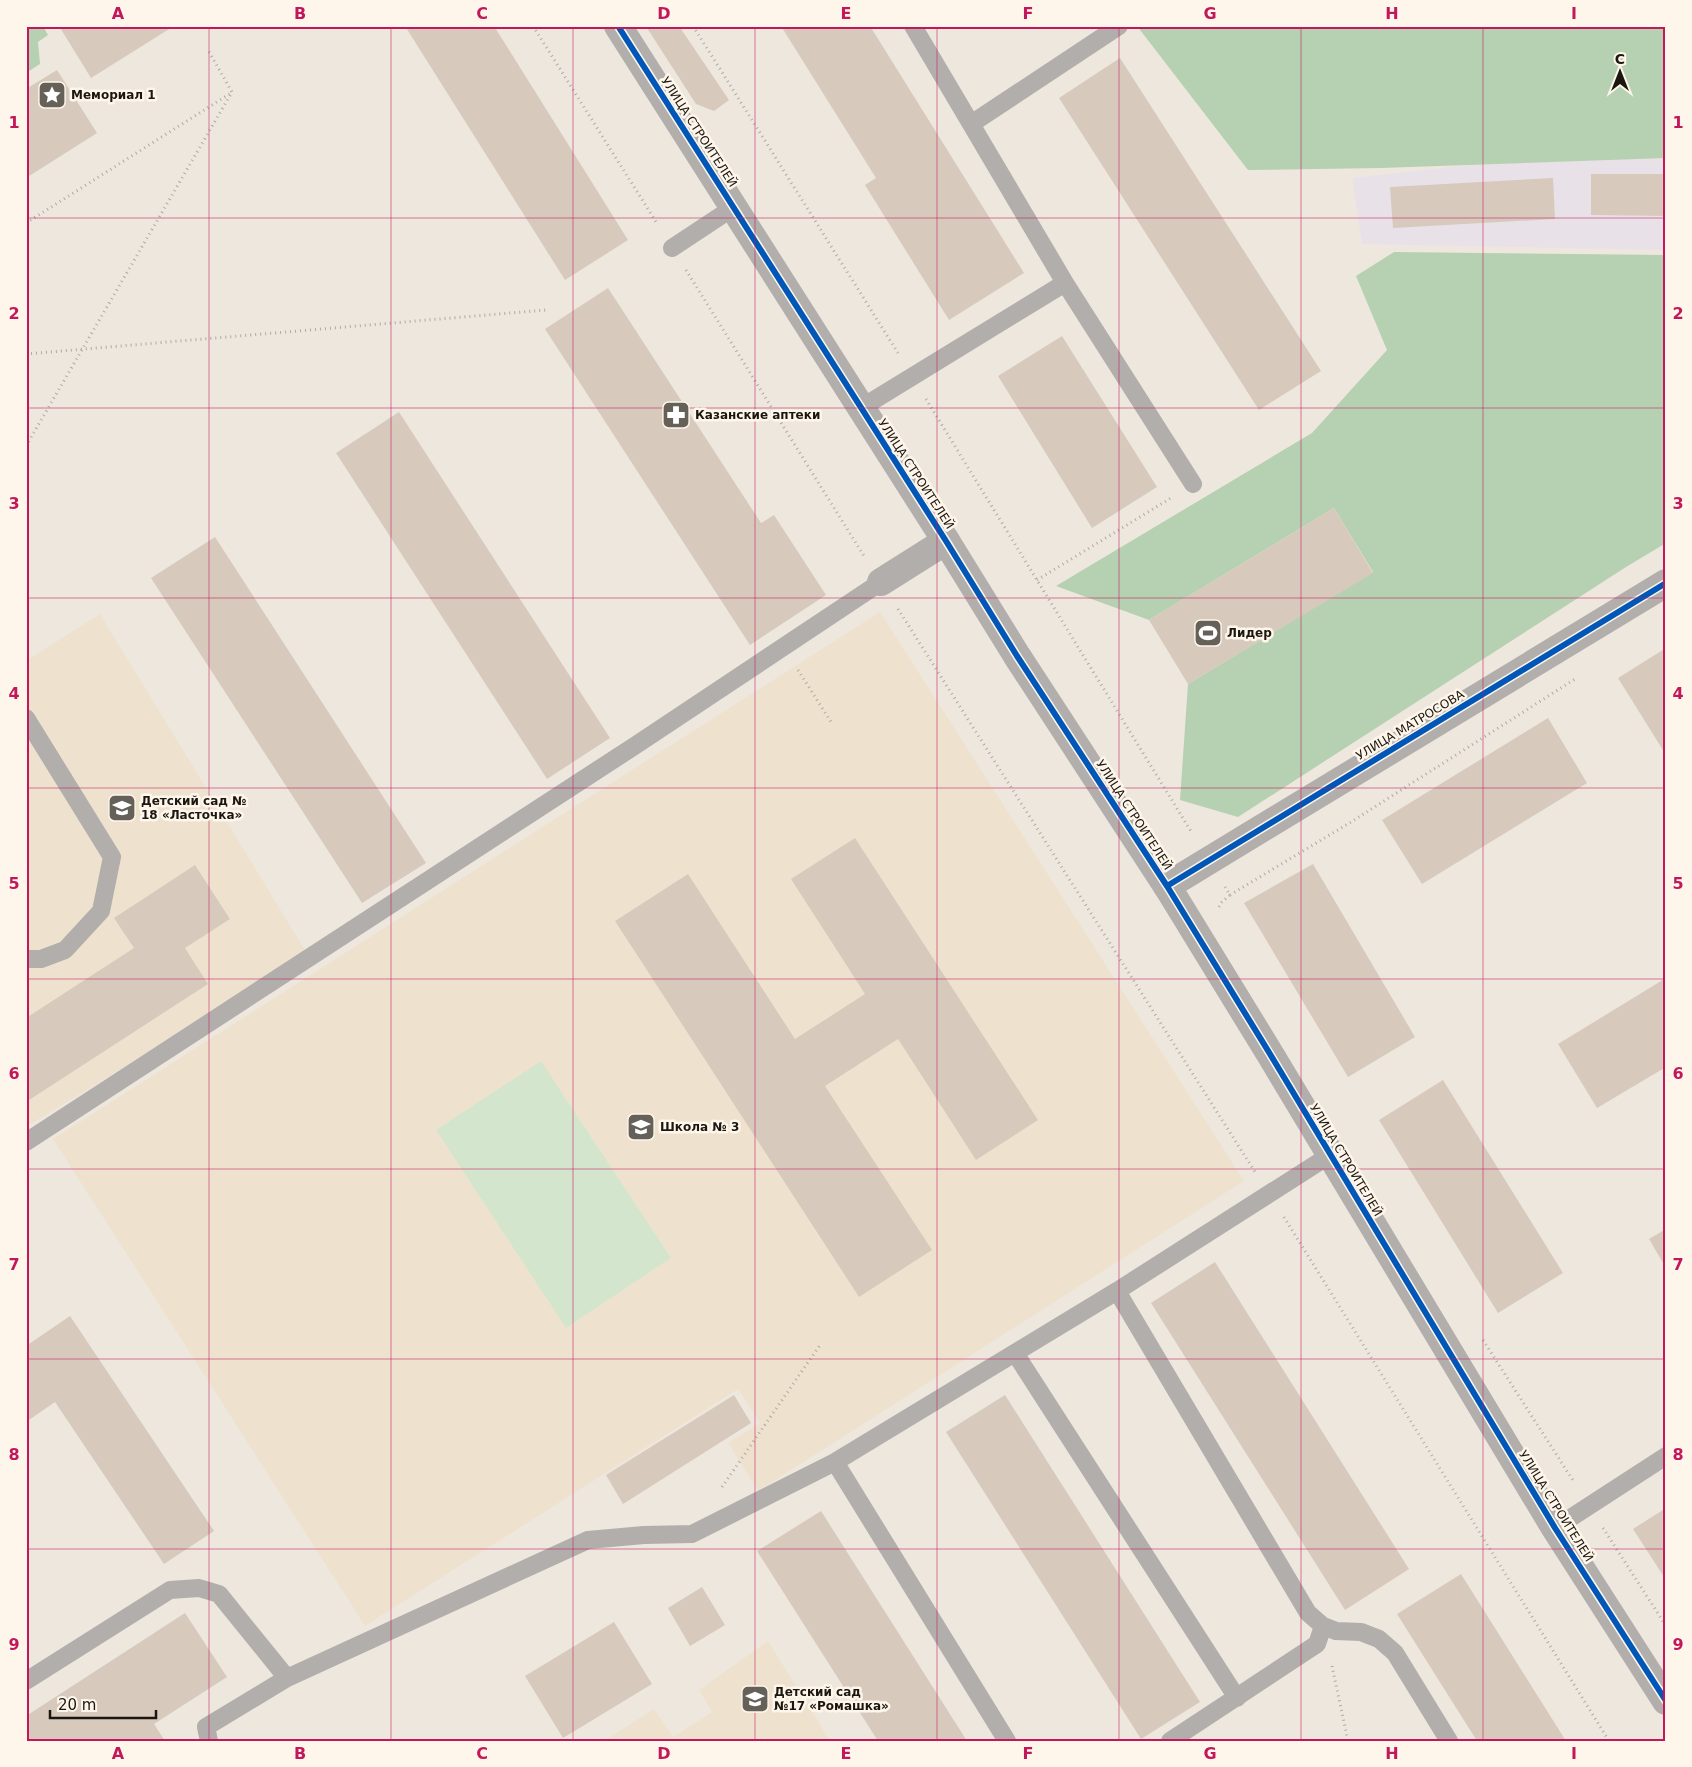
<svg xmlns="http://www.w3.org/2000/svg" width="1692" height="1767" viewBox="0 0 1692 1767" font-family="'DejaVu Sans',sans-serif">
  <rect width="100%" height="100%" fill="#eee7dd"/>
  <!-- industrial -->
  <path fill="#e9e1e8" d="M1666,26V250L1362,244L1352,178L1556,155Z"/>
  <!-- built -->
  <path fill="#eee2cf" d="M880,612L1244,1181L758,1491L728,1443L760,1423L738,1389L365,1626L53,1139Z
    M100,614L308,955L26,1127V661Z
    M768,1641L830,1741H604L654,1709L673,1737L712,1712L699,1690Z"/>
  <!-- green -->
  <path fill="#d4e5ce" d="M541,1061L671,1258L566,1328L436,1130Z"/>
  <!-- forest -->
  <path fill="#b6d0b2" d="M26,26H43L48,35L38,42L40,64L26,73Z
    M1137,26H1666V158L1381,168L1248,170Z
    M1394,252L1666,255V543L1626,567L1238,817L1180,800L1188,684L1373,572L1334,508L1149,620L1056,586L1312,433L1387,350L1356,276Z"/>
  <!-- building -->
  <path fill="#d7cabd" d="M59,26H174L91,78Z
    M405,26H494L628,240L565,280Z
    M650,26H679L729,100L714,111L696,104L647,28Z
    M781,26H870L1024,273L949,320L865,185L876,178Z
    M1120,58L1321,371L1259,410L1059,98Z
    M57,70L97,133L26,178V89Z
    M1591,174H1666V216L1591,215Z
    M1553,178L1555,219L1393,228L1390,187Z
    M608,288L761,523L774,515L826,595L750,645L545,329Z
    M1062,336L1157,487L1092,528L998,376Z
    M399,412L610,738L547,779L336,453Z
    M1334,508L1373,573L1188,684L1149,620Z
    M215,537L426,863L362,903L151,578Z
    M1666,648V755L1618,678Z
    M1548,718L1587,783L1422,884L1382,820Z
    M855,838L1038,1120L976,1160L898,1039L825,1086L932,1250L859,1297L615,921L688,874L795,1039L865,994L791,879Z
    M1313,864L1415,1037L1348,1077L1244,903Z
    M195,865L230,919L185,948L208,984L26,1102V1018L134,948L114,918Z
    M1666,978V1067L1597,1108L1558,1044Z
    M1443,1080L1563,1273L1498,1313L1379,1120Z
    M1666,1229V1268L1649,1239Z
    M1215,1262L1409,1569L1345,1610L1151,1303Z
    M70,1316L214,1531L164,1564L55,1402L26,1422V1346Z
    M734,1395L751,1423L623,1504L606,1475Z
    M1005,1395L1200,1702L1141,1739L946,1432Z
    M1666,1508V1580L1633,1529Z
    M821,1511L967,1741H878L757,1551Z
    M1461,1574L1566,1741H1477L1397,1614Z
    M702,1587L725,1625L690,1646L668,1608Z
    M185,1613L227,1677L154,1724L165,1741H26V1716Z
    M614,1622L652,1684L563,1738L525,1676Z"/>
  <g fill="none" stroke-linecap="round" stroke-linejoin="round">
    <!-- path -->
    <path stroke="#aeaaa6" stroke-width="3" stroke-dasharray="1 4" stroke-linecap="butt" d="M533,26L658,225
      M693,26L898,353
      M26,223L231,93
      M686,270L864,556
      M26,354L546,310
      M926,399L1192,833
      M26,446L232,92L208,50
      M1037,580L1171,498
      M898,609L1255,1172
      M798,670L831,722
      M1230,895L1351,822L1575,679
      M1219,907L1222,902L1230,895L1225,887
      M1284,1217L1609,1741
      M1483,1340L1574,1482
      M722,1487L820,1345
      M1603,1528L1666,1626
      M1332,1666L1348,1741"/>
    <!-- service -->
    <path stroke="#b2aeac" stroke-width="18" d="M913,26L1065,283L1193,484
      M971,124L1119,26
      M672,248L734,207
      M861,408L1065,283
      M26,718L112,857L101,911L65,950L41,959H26
      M26,1142L636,745L881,582
      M1117,1291L1308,1613L1323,1626L1336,1631L1361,1632L1379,1639L1395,1653L1449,1741
      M1015,1353L1237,1698
      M835,1462L1007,1741
      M1555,1528L1666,1456
      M26,1681L170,1590L199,1588L219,1594L287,1678
      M209,1741L206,1727L287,1678L588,1540L644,1535L692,1534L835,1462L1117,1291L1330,1155
      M1170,1741L1317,1644L1323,1626"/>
    <!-- minor -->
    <path stroke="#b2aeac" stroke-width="28" d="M881,582L946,541
      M1167,886L1666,583"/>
    <!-- tertiary -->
    <path stroke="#b2aeac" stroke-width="28" d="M618,26L946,541L1017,656L1167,886L1270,1054L1555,1528L1666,1701"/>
    <defs>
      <path id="cycleway" d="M618,26L946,541L1017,656L1167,886L1270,1054L1555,1528L1666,1701
        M1167,886L1666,583"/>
    </defs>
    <!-- cycleway casing -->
    <use href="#cycleway" stroke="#fef6eb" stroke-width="9"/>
    <!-- cycleway -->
    <use href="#cycleway" stroke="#0057b8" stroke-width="6"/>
  </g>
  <!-- grid -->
  <path fill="none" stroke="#c2185b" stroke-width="1" stroke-opacity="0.55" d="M209,26V1741M391,26V1741M573,26V1741M755,26V1741M937,26V1741M1119,26V1741M1301,26V1741M1483,26V1741M26,218H1666M26,408H1666M26,598H1666M26,788H1666M26,979H1666M26,1169H1666M26,1359H1666M26,1549H1666"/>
  <!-- icons -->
  <defs>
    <symbol id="sight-square" viewBox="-11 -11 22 22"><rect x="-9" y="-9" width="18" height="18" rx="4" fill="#656058" stroke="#fef6eb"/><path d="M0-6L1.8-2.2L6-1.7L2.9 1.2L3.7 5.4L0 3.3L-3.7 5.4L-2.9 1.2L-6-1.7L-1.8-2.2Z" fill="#fff"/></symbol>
    <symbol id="pharmacy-square" viewBox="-11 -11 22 22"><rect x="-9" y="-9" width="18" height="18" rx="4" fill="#656058" stroke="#fef6eb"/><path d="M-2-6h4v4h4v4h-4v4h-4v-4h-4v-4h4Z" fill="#fff"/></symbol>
    <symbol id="stadium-square" viewBox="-11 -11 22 22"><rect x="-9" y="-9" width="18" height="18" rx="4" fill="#656058" stroke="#fef6eb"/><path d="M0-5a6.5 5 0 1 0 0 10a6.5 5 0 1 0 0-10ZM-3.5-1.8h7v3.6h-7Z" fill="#fff"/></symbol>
    <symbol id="school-square" viewBox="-11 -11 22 22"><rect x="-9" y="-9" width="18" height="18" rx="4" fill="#656058" stroke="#fef6eb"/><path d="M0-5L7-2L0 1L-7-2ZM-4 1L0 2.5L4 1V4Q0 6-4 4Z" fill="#fff"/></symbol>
  </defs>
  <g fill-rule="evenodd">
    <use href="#sight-square" x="36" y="79" width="32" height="32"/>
    <use href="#pharmacy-square" x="660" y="399" width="32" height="32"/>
    <use href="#stadium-square" x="1192" y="617" width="32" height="32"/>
    <use href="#school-square" x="106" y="792" width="32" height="32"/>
    <use href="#school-square" x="625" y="1111" width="32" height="32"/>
    <use href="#school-square" x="739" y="1683" width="32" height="32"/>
  </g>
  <g text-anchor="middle" stroke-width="5" stroke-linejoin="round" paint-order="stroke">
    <!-- poi labels -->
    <g font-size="12" font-weight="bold" fill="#1b1710" stroke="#fef6eb" text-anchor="start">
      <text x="71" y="99">Мемориал 1</text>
      <text x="695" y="419">Казанские аптеки</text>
      <text x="1227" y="637">Лидер</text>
      <text x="141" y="805">Детский сад №<tspan x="141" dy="14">18 «Ласточка»</tspan></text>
      <text x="660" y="1131">Школа № 3</text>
      <text x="774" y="1696">Детский сад<tspan x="774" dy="14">№17 «Ромашка»</tspan></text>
    </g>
    <!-- street labels -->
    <g font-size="12" fill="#1b1710" stroke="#fef6eb">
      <text transform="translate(699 132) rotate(57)" y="4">УЛИЦА СТРОИТЕЛЕЙ</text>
      <text transform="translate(916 474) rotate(57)" y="4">УЛИЦА СТРОИТЕЛЕЙ</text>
      <text transform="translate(1410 725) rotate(-31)" y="4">УЛИЦА МАТРОСОВА</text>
      <text transform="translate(1134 815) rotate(57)" y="4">УЛИЦА СТРОИТЕЛЕЙ</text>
      <text transform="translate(1346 1160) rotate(59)" y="4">УЛИЦА СТРОИТЕЛЕЙ</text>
      <text transform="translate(1556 1506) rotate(58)" y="4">УЛИЦА СТРОИТЕЛЕЙ</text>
    </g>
  </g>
  <!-- border -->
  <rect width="1692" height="1767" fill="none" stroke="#fef6eb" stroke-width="55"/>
  <!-- north arrow -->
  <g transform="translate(1620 72)" stroke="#fef6eb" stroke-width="4" paint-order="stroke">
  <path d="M0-4L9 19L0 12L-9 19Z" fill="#1b1710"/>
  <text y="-8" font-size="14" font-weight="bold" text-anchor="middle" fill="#1b1710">С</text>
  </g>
  <!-- scale -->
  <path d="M50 1710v8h106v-8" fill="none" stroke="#1b1710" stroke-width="2.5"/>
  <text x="58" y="1710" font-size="15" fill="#1b1710" stroke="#fef6eb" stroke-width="4" paint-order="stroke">20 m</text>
  <rect x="28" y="28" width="1636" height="1712" fill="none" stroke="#c2185b" stroke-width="2"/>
  <g font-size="16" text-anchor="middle" font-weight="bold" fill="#c2185b">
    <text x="118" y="19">A</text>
    <text x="300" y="19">B</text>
    <text x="482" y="19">C</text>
    <text x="664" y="19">D</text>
    <text x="846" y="19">E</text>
    <text x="1028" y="19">F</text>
    <text x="1210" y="19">G</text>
    <text x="1392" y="19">H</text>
    <text x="1574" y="19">I</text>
    <text x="14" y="128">1</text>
    <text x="1678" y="128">1</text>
    <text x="14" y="319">2</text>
    <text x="1678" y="319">2</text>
    <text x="14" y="509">3</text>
    <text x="1678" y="509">3</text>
    <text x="14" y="699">4</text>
    <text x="1678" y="699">4</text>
    <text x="14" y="889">5</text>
    <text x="1678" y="889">5</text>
    <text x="14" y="1079">6</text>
    <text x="1678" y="1079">6</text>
    <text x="14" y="1270">7</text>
    <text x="1678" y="1270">7</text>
    <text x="14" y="1460">8</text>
    <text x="1678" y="1460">8</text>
    <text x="14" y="1650">9</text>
    <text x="1678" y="1650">9</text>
    <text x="118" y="1759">A</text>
    <text x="300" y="1759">B</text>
    <text x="482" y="1759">C</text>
    <text x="664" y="1759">D</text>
    <text x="846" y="1759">E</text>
    <text x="1028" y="1759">F</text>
    <text x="1210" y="1759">G</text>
    <text x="1392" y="1759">H</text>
    <text x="1574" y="1759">I</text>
  </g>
</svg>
